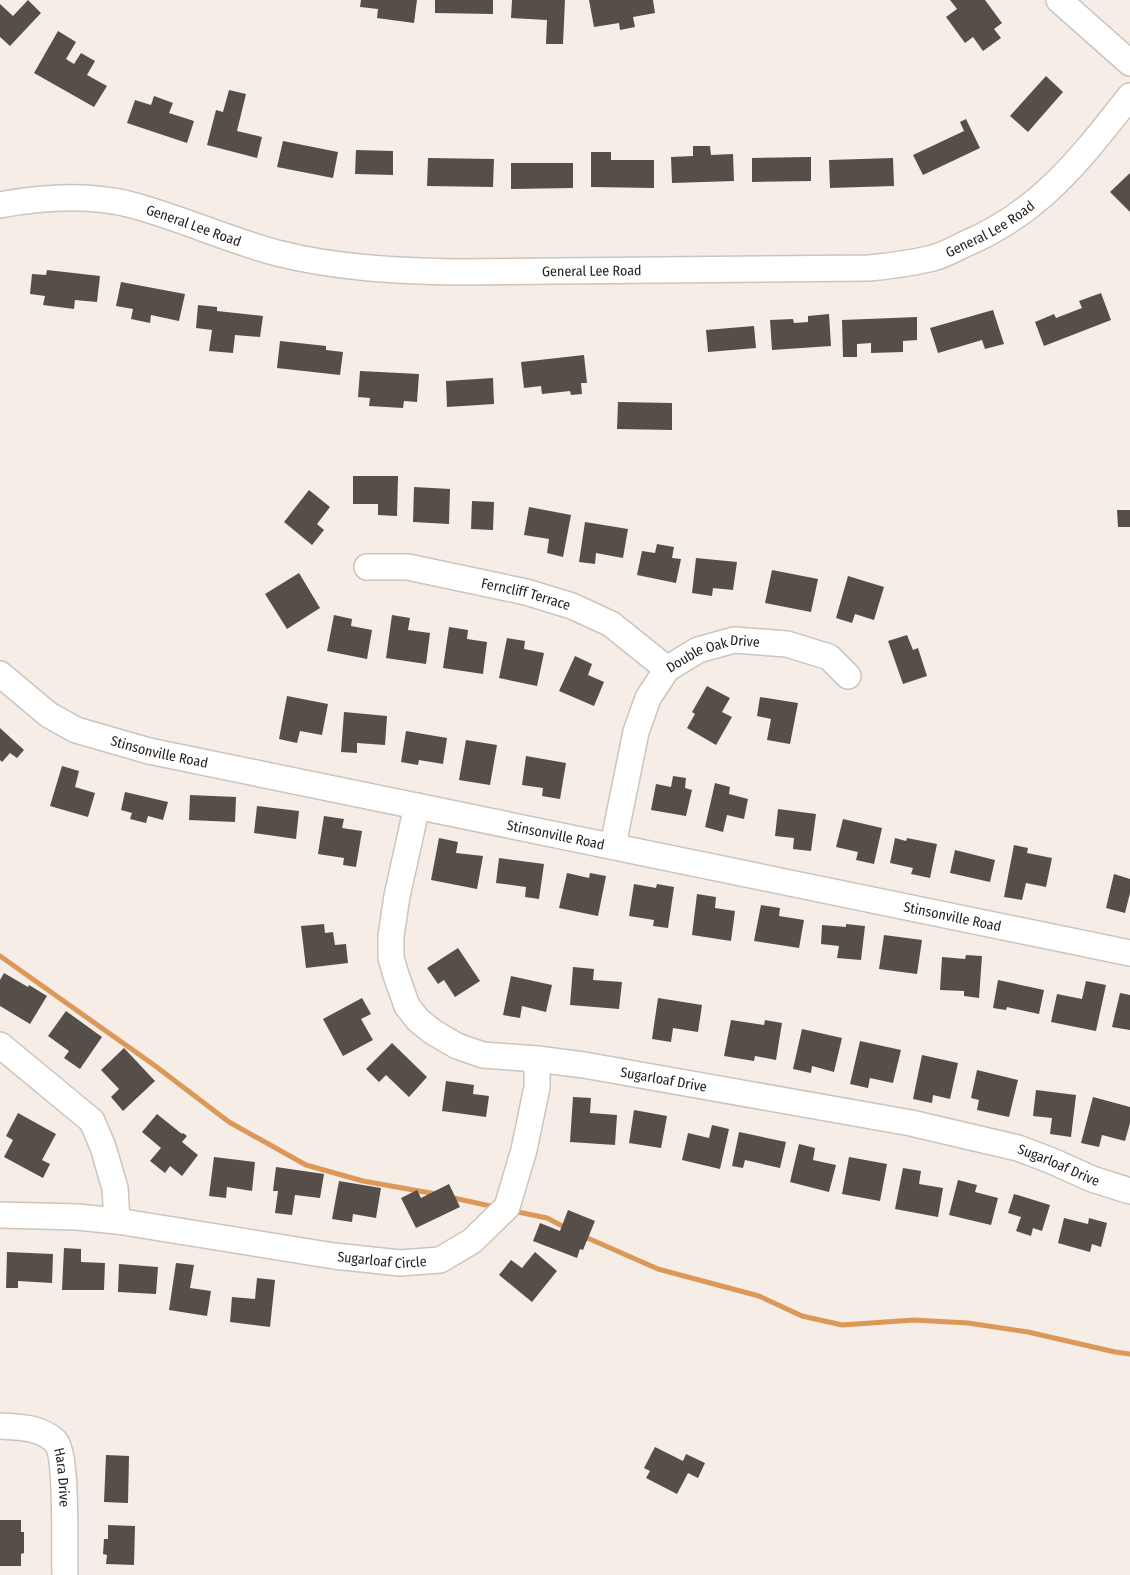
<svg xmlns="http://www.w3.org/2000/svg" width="1130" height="1575" viewBox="0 0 1130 1575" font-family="'Fira Sans Condensed',sans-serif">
  <rect width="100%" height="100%" fill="#f5ede6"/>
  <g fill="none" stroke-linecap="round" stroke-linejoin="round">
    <!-- stream -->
    <path stroke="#db9858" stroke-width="5" d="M0,956L154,1065L229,1122L306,1165L363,1181L436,1194
      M449,1197L495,1207
      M513,1211L547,1218L566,1228
      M583,1236L658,1269L759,1296L802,1316L842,1325L914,1320L968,1323L1028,1332L1115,1352L1130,1354"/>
  </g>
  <!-- building -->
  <path fill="#564f49" d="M28,0L41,13L10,46L0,37V4L13,16Z
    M361,0H417L414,23L377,18L378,9L360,7Z
    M435,0H493V14L435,13Z
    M512,0H565L563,44H546L547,20L511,18Z
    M589,0H653L655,13L633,17L635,27L620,30L619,23L594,27Z
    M950,0H985L1002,23L994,29L1001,38L983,51L973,37L965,43L946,17L957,9Z
    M58,31L76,42L66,59L74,64L81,53L95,61L87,75L107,86L94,107L34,73Z
    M1046,76L1063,92L1028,132L1010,116Z
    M229,90L246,94L237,131L262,137L257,158L207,145L216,110L223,112Z
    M154,96L173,103L169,113L194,121L187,143L127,123L135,100L151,105Z
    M966,119L980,148L923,175L913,155L964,131L960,122Z
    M283,141L338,152L333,178L277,167Z
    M693,146H710L711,155L733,154L734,181L672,183L671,157L693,156Z
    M356,150L393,151V175L355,174Z
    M591,152H611V160H654V188L591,187Z
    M811,157V181L752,182V158Z
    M428,158L494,159L493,187L427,186Z
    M893,158L894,186L830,188L829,160Z
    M511,163H573V188L511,189Z
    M1130,173V212L1110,192Z
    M47,270L100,276L97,302L75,300L74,309L43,305L45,296L30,294L32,274L46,275Z
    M121,282L185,294L179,321L151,315L150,323L131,319L133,309L116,306Z
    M1101,293L1111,320L1044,346L1035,322L1054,314L1056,318L1082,308L1079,301Z
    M198,305L217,307V311L263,316L260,337L235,335L233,353L209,351L212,330L196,328Z
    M993,310L1004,344L985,349L982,340L938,353L930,328Z
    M829,314L831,346L772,350L770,320L793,319L794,323L808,322V316Z
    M917,317V340L903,341V352L871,353V343L857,344V357H843L842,320Z
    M754,326L756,348L708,352L706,330Z
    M280,341L326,346V350L343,352L340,375L277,368Z
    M584,355L587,383H581L582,394L571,395L570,391L542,394L541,386L524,388L521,362Z
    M360,371L419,374L417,402L404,401L403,408L369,406L370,398L358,397Z
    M493,378L494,404L447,407L446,381Z
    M618,402L672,403V430L617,429Z
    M353,476H398L397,516L378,515V504H353Z
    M414,487L450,489L449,524L413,522Z
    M309,490L330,507L317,524L324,530L312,545L284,522Z
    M472,501L494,502L493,530L471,529Z
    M529,507L571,515L563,557L547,553L549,539L524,535Z
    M1117,510H1130V527H1118Z
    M585,522L628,529L623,558L596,553L595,564L579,562Z
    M657,544L674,547L672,558L681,559L676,583L637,575L642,551L655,553Z
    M696,558L737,562L733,590L713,588L712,596L692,593Z
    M772,570L818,579L811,612L765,603Z
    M299,573L320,608L287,629L265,594Z
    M848,576L884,587L874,620L855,614L852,623L836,618Z
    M334,615L352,619L351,626L372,630L367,659L327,651Z
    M392,615L410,618L408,630L430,633L426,664L386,658Z
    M449,627L468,630L467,639L487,642L483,674L443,668Z
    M907,635L913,650L918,648L927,676L903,684L888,641Z
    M507,638L525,641L524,649L544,653L537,686L499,678Z
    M575,656L592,664L588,675L604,682L594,706L559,691Z
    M707,686L730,698L722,712L732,717L716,745L687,728L695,714L692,712Z
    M287,696L328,704L322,735L300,731L297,743L279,739Z
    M760,697L798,703L790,744L767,740L771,719L757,716Z
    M344,712L387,716L385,745L357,743V753L341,752Z
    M0,728L24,750L17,758L10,753L2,762L0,760Z
    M406,731L447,738L443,764L419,760L418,765L401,762Z
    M466,740L497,745L490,785L459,780Z
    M526,756L566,763L560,799L542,796L543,788L522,785Z
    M62,766L79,771L75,787L95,793L88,817L50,806Z
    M673,776L686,778L685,788L692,790L686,816L651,810L656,784L671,787Z
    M715,783L730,787L729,794L748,799L744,819L727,815L723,832L705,827Z
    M125,792L168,802L163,820L148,816L146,823L130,819L132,813L121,810Z
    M190,795L236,797L235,822L189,820Z
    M257,806L299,811L296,839L254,833Z
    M778,809L816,814L811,851L793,849L794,838L775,836Z
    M324,816L344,819L342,828L362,831L356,867L343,865L344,858L318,854Z
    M843,819L882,828L874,864L856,860L858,852L836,847Z
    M439,838L458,842L456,853L483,856L477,889L431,880Z
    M895,838L906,841L907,838L937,844L930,878L911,874L913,868L890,863Z
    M1014,845L1028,848L1027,853L1052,858L1046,887L1026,883L1022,900L1004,897Z
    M955,850L995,860L990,882L950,873Z
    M499,858L544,864L539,899L525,897L526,887L496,883Z
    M567,873L589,878L590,873L606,876L598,916L559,908Z
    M1114,874L1130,879V893L1125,913L1106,908Z
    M634,884L656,888L657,884L674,887L668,928L653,926L654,920L629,916Z
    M697,894L716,897L715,908L735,911L731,941L692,935Z
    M761,905L780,908L779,916L804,920L799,948L754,941Z
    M324,924L325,933L333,932L335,945L346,944L348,963L306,968L301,926Z
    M846,924L865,926L861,960L837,958L839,946L821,944L822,925L846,927Z
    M884,935L922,940L917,974L879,969Z
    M458,948L480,981L455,997L444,980L438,984L427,968Z
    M966,955L982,956L979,998L964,996V991L940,990L942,957L965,959Z
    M573,967L594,969L593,980L622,982L619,1009L570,1005Z
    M4,973L28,987L29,985L47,996L30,1024L0,1006V980Z
    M511,976L552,985L546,1012L522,1006L520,1018L503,1015Z
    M998,980L1044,990L1039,1014L1007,1007L1006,1010L993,1008Z
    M1086,981L1106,985L1096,1031L1051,1022L1057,994L1082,999Z
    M1120,993L1130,995V1030L1112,1027Z
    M362,998L371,1014L361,1019L373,1040L343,1056L323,1019Z
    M658,998L702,1005L698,1032L673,1028L671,1042L652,1039Z
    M66,1011L102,1037L80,1069L64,1058L69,1051L48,1036Z
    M731,1020L764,1025L765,1020L782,1023L776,1060L755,1056L754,1061L724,1056Z
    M802,1029L842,1038L834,1072L812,1066L811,1073L793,1069Z
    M860,1041L901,1050L893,1083L870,1078L868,1088L850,1084Z
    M392,1043L427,1077L409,1097L386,1075L379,1082L366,1069Z
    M124,1048L155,1081L123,1111L111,1097L119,1089L101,1070Z
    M922,1055L958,1063L950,1099L933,1095L932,1103L913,1099Z
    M977,1070L1018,1080L1009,1117L977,1110L979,1100L971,1098Z
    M446,1081L474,1085L473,1094L489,1096L486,1117L442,1111Z
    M1036,1090L1076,1095L1071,1137L1050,1134L1052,1118L1033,1116Z
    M573,1097L591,1098L590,1113L617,1115L615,1145L570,1142Z
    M1093,1097L1130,1107V1123L1125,1141L1102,1135L1099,1147L1081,1143Z
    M634,1110L667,1116L661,1148L629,1143Z
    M18,1113L56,1134L42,1160L50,1164L43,1178L4,1157L13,1140L6,1136Z
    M157,1114L182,1134L183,1133L187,1136L182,1142L198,1155L182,1176L170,1166L165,1173L150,1161L161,1148L142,1132Z
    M712,1125L729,1129L720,1169L682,1160L688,1133L709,1138Z
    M739,1132L786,1142L780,1168L745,1160L743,1168L732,1166Z
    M799,1144L815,1148L813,1160L836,1165L829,1192L790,1182Z
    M214,1157L255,1162L252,1191L227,1187L226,1198L209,1196Z
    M849,1157L887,1164L880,1201L842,1194Z
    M276,1167L324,1174L320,1198L295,1195L292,1215L275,1213L278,1191H273Z
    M903,1168L921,1171L919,1184L943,1188L938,1217L895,1209Z
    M958,1180L977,1185L975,1192L998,1198L991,1225L949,1215Z
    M339,1181L381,1188L376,1218L353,1214L352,1222L332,1219Z
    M449,1184L460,1207L416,1228L401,1198L417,1190L421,1198Z
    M1014,1194L1050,1205L1042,1231L1033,1228L1031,1236L1016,1231L1021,1217L1008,1213Z
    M568,1210L595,1221L583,1250L580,1249L577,1258L533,1241L540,1223L560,1231Z
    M1064,1218L1088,1224L1089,1218L1107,1223L1101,1247L1092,1244L1090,1252L1058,1243Z
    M64,1248L81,1249V1262L105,1263L104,1290H62Z
    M7,1252L53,1254L52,1283L18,1281V1288H6Z
    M535,1252L557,1271L532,1302L499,1275L511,1260L522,1268Z
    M176,1263L194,1265L190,1288L211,1291L207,1316L169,1310Z
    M119,1264L158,1267L156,1294L118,1292Z
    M257,1278L275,1280L270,1327L230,1322L232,1297L255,1299Z
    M655,1447L683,1461L686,1454L705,1463L698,1478L688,1473L677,1494L646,1478L650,1471L644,1468Z
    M106,1455L129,1456L128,1503L104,1502Z
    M0,1520H21V1532H24V1553L21,1554V1566H0Z
    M108,1525L135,1526L134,1565L106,1564L107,1555L103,1554L104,1539H108Z"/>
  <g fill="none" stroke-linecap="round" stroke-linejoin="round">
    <defs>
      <g id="minor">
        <path d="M1059,0L1130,63"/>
        <path id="s1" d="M0,205C43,197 90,194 132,205C181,218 228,240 277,253C336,268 398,271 458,272L869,268C891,266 912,263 933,258C944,255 955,249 965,244C1041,212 1081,158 1130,96"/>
        <path id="s2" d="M367,567H408L526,592L572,606L611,624L667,669"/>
        <path id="s3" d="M0,674L49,715L76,730L149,751L1130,953"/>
        <path id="s4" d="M417,806L397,896L391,936V958L396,975L407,1006L418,1020L433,1032L457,1046L483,1055L537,1059L584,1065L911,1123L1018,1148L1052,1161L1092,1179L1130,1191"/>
        <path id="s5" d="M613,845L636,732L648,698L667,669L698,650L734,640L787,644L829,657L848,676"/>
        <path d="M0,1045L92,1121L103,1147L115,1188L117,1221L77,1217L0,1215"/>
        <path id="s6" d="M117,1221L334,1256L400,1263L440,1260L472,1241L507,1207L524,1150L537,1087V1059"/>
        <path id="s7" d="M0,1426C19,1427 40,1427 55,1441C68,1454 64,1552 65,1575"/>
      </g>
    </defs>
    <!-- minor casing -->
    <use href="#minor" stroke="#ccc4bd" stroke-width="28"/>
    <!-- minor -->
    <use href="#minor" stroke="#fff" stroke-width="25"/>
  </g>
  <g text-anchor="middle" stroke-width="5" stroke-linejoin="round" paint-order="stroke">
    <!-- street labels -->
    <g font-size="14" fill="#221f1d" stroke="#fff">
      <text dy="5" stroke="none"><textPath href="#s1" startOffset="198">General Lee Road</textPath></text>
      <text dy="5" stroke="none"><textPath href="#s1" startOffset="1008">General Lee Road</textPath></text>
      <text dy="5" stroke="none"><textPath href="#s1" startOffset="602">General Lee Road</textPath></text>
      <text dy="5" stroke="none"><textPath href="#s2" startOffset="162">Ferncliff Terrace</textPath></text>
      <text dy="5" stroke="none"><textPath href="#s5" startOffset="236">Double Oak Drive</textPath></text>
      <text dy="5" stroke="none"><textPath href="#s3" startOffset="181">Stinsonville Road</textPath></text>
      <text dy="5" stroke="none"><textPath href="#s3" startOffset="586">Stinsonville Road</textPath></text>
      <text dy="5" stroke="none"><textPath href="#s3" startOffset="991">Stinsonville Road</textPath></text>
      <text dy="5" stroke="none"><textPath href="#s4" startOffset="480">Sugarloaf Drive</textPath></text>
      <text dy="5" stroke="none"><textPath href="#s4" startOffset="885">Sugarloaf Drive</textPath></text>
      <text dy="5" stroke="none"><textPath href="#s6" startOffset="268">Sugarloaf Circle</textPath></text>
      <text dy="5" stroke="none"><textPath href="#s7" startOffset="96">Hara Drive</textPath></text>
    </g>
  </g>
</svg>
